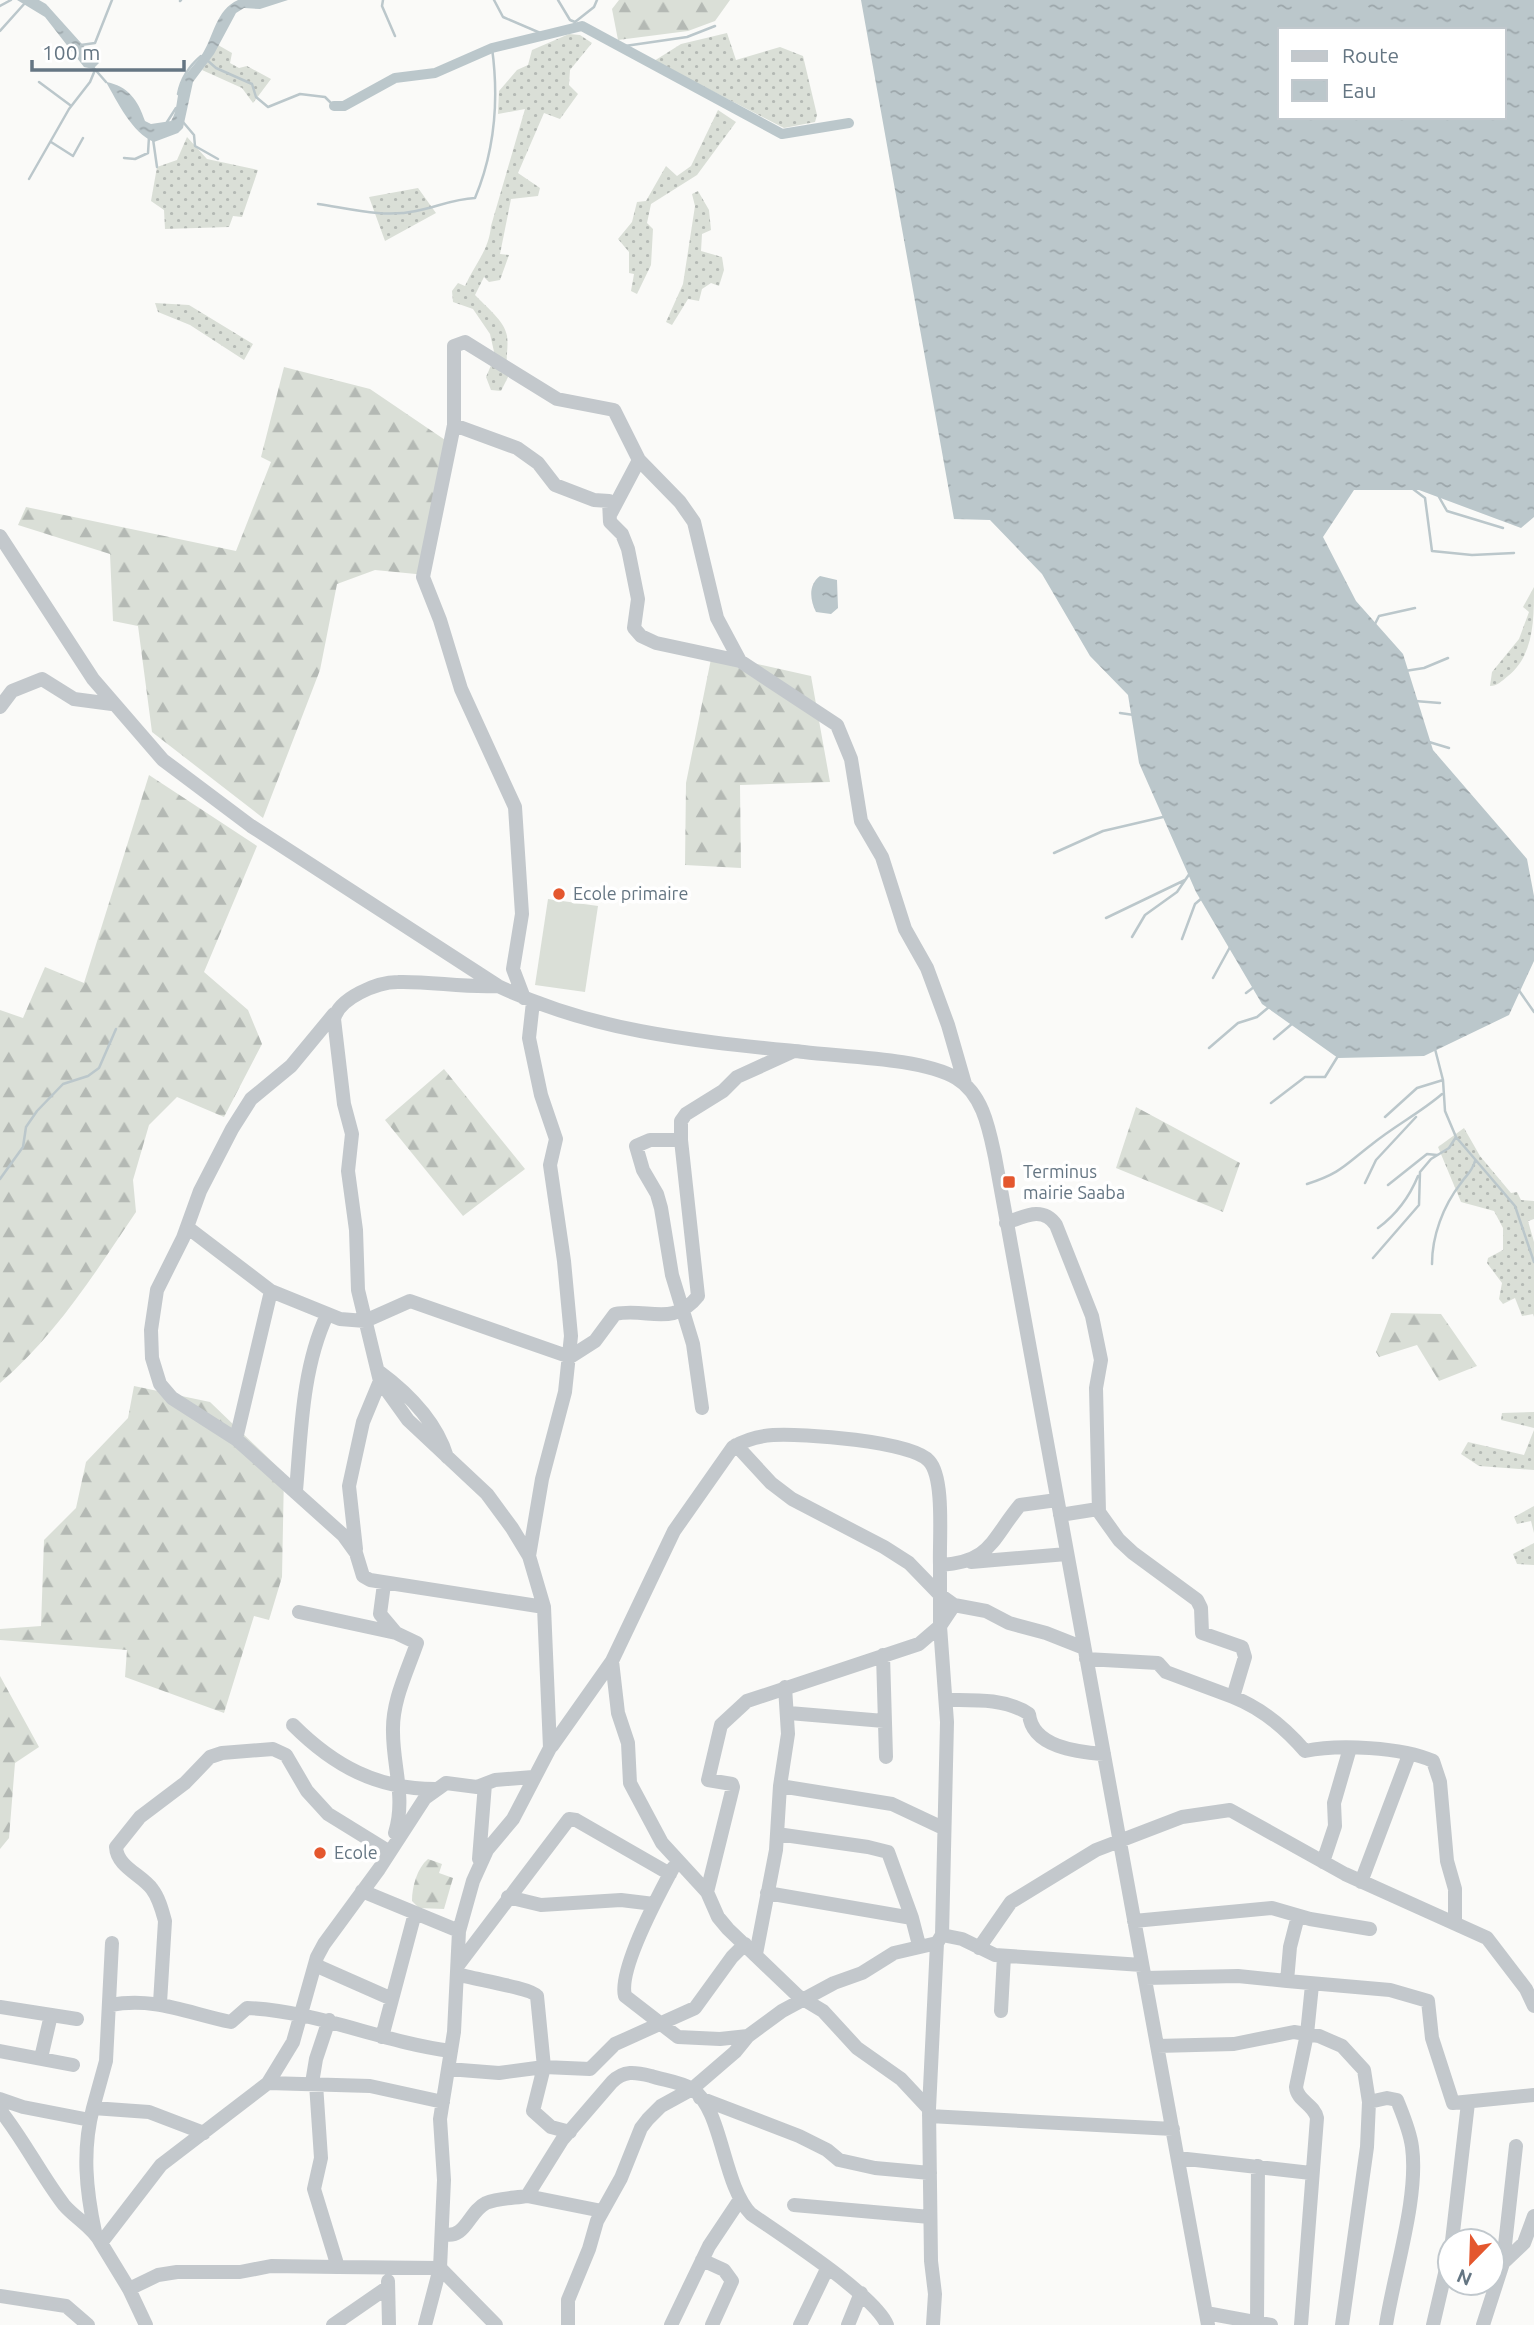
<svg xmlns="http://www.w3.org/2000/svg" width="1534" height="2325" viewBox="0 0 1534 2325" font-family="Ubuntu,sans-serif">
  <defs>
    <pattern id="grass-dots" width="8" height="8" patternUnits="userSpaceOnUse" patternTransform="scale(1.75)"><rect width="8" height="8" fill="#dadfd7"/><path d="M2 2h.1M6 6h.1" fill="none" stroke="#b4b9b4" stroke-width="1.8" stroke-linecap="round"/></pattern>
    <pattern id="forest-firs" width="22" height="20" patternUnits="userSpaceOnUse" patternTransform="scale(1.75)"><rect width="22" height="20" fill="#dadfd7"/><path d="M5 1l3.5 6h-7zM16 11l3.5 6h-7z" fill="#b4b9b4"/></pattern>
    <pattern id="water-ripples" width="26" height="14" patternUnits="userSpaceOnUse" patternTransform="scale(1.75)"><rect width="26" height="14" fill="#bbc7cb"/><path d="M2 4q2-2 4 0t4 0M15 11q2-2 4 0t4 0" fill="none" stroke="#9ca6aa"/></pattern>
  </defs>
  <rect width="100%" height="100%" fill="#fafaf8"/>
  <!-- grass -->
  <path fill="url(#grass-dots)" d="M727,33L736,60L780,47L803,56L817,115L815,122L784,128L654,61L681,44Z
    M569,34L580,35L592,43L570,70L569,85L578,94L560,119L544,113L518,173L540,188L538,196L511,199L500,254L509,255L500,280L489,282L484,277L475,295C485,306 505,321 507,336C509,350 504,361 509,375L501,391L491,390L486,377L495,356L490,334L473,309L453,302L452,291L458,283L465,286C475,264 489,250 491,226L525,109L498,114L499,91L517,70L528,65L532,50Z
    M218,45L232,53L230,63L239,68L247,66L271,79L253,103L242,88L202,70Z
    M718,110L736,122L697,175L651,204L647,223L653,229L651,265L637,294L631,291L634,274L629,273V252L618,239L632,222L637,202L646,201L666,166L677,176L691,166Z
    M187,137L207,159L258,170L242,217L233,216L229,227L165,229L164,210L151,201L157,167L177,160Z
    M418,188L436,213L385,241L369,197Z
    M698,191L709,210L711,230L702,234L701,251L722,257L724,270L719,286L711,283L702,289L699,301L688,299L672,325L666,322L683,284L695,206L692,194Z
    M155,303L189,305L253,344L244,360L190,325L158,312Z
    M1534,587C1534,620 1534,655 1508,676C1502,681 1497,686 1490,686L1492,672L1519,639L1529,612L1523,607Z
    M1464,1128L1480,1156L1511,1193L1517,1192L1521,1200L1534,1201V1219L1528,1221L1534,1242V1317L1533,1314L1522,1316L1515,1298L1503,1304L1499,1299L1502,1283L1487,1263L1488,1258L1503,1250V1228L1494,1211L1461,1202L1438,1147Z
    M1534,1412V1428L1501,1420L1502,1413Z
    M1534,1430V1470L1479,1466L1461,1454L1468,1442L1524,1455Z
    M1534,1506V1533L1531,1521L1517,1524L1514,1517Z
    M1534,1543V1565L1517,1564L1513,1554Z"/>
  <!-- forest -->
  <path fill="url(#forest-firs)" d="M619,0H730L715,21L688,31L618,40L612,9Z
    M284,367L370,389L451,444L426,575L375,570L337,584L320,670L263,818L152,732L138,626L113,621L110,554L18,525L26,507L236,551L271,462L261,457Z
    M712,654L811,676L830,782L740,785L741,868L685,865L686,783Z
    M149,775L257,846L204,972L248,1010L262,1044L224,1117L177,1097L149,1125L133,1180L136,1212C95,1273 56,1335 0,1383V1010L23,1018L45,967L84,983Z
    M444,1069L525,1169L463,1216L385,1120Z
    M1136,1107L1240,1163L1223,1212L1116,1168Z
    M1391,1313L1441,1314L1477,1366L1439,1381L1417,1345L1379,1357L1376,1352Z
    M134,1386L210,1402L284,1473L282,1577L269,1620L254,1616L224,1713L125,1677L127,1650L0,1640V1629L41,1626L44,1540L76,1508L86,1462L128,1418Z
    M0,1676L39,1747L15,1763L9,1838L0,1849Z
    M428,1859L442,1864L439,1873L453,1878L444,1909L419,1908L412,1901C412,1887 417,1868 428,1859Z"/>
  <!-- park -->
  <path fill="#dadfd7" d="M548,899L598,906L585,992L535,985Z"/>
  <!-- water -->
  <path fill="url(#water-ripples)" fill-rule="evenodd" d="M17,0H39L46,4L99,63L93,69L84,67L45,17Z
    M238,0H288L260,9L244,8L236,13L214,54L193,82L183,128L178,133L154,142C132,133 117,101 106,82C128,86 138,100 145,121L151,124L171,121C178,110 176,97 181,84C185,73 196,64 203,53C214,35 216,10 238,0Z
    M861,0H1534V517L1521,528L1419,490H1354L1323,537L1356,601L1403,654L1433,750L1527,859L1534,896V961L1509,1015L1424,1056L1338,1058L1262,1004L1196,892L1139,763L1128,695L1090,656L1042,574L990,520L954,519ZM1280,30H1504V117H1280Z
    M820,576L837,580L838,608L831,614L816,612C810,600 808,585 820,576Z"/>
  <g fill="none" stroke-linecap="round" stroke-linejoin="round">
    <!-- stream -->
    <path stroke="#bbc7cb" stroke-width="2.5" d="M383,0L382,6L395,36
      M494,0L503,17L545,35
      M558,0L570,20L575,22
      M180,1L181,0
      M0,6L11,0
      M574,28L575,22L594,7L597,0
      M0,31L25,3L23,0
      M81,45L95,43L112,0
      M618,47L687,37L715,26
      M207,60L216,68L252,84L256,97L268,107L300,94L325,97L334,106
      M92,66L106,82
      M39,82L70,105
      M178,94C181,78 188,67 201,56
      M167,122L176,108
      M183,122L194,135L195,146L218,159
      M153,139L157,167
      M51,142L73,156L83,138
      M124,158L135,159L148,153L149,137
      M29,179L69,109L90,82L95,70
      M318,204C351,209 384,218 416,211C437,207 453,199 475,198C495,150 499,99 492,48
      M1413,489L1425,498L1432,551L1472,555L1514,553
      M1439,497L1447,511L1503,528
      M1375,624L1379,616L1415,608
      M1405,671L1424,668L1448,658
      M1415,701L1440,703
      M1120,713L1134,715
      M1429,742L1449,748
      M1054,853L1103,831L1163,817
      M1106,918L1185,880
      M1132,937L1145,915L1177,892L1190,873
      M1182,939L1195,904L1202,898
      M1213,978L1230,947
      M1518,989L1534,1012
      M1246,993L1254,987
      M1274,1039L1293,1023
      M1209,1048L1238,1023L1257,1017L1269,1007
      M1435,1049L1443,1080L1445,1111L1456,1137L1515,1206L1534,1262
      M1271,1103L1305,1077H1325L1338,1056
      M1385,1117L1417,1088L1443,1080
      M0,1179L23,1147L26,1127L37,1111L63,1084L88,1076L99,1068L116,1029
      M1365,1183L1376,1160L1416,1117
      M1307,1184C1341,1173 1345,1165 1371,1145C1394,1126 1420,1113 1442,1094
      M1388,1185L1427,1154L1437,1155
      M1378,1228C1397,1214 1409,1198 1418,1176
      M1373,1258L1419,1205L1420,1172L1431,1159L1449,1148L1456,1137
      M1432,1264C1432,1236 1443,1206 1461,1183C1467,1174 1472,1172 1475,1161"/>
    <!-- canal -->
    <path stroke="#bbc7cb" stroke-width="10" d="M334,106H344L395,78L435,73L492,48L582,26L782,134L849,123"/>
    <!-- minor -->
    <path stroke="#c3c8cc" stroke-width="14" d="M454,425V346L465,342L557,399L614,410L639,460L680,502L694,522L717,618L740,661
      M611,513L639,460
      M0,536L93,679L163,760L251,826L498,986C598,1033 695,1041 804,1052C845,1057 922,1058 956,1078C983,1094 989,1129 995,1157L1208,2325
      M0,707L12,691L42,679L74,699L112,704
      M524,998L513,969L522,914L515,807L461,689L440,620L423,577L454,425L517,448L538,463L555,485L594,500L609,501L610,522L622,534L628,549L638,599L634,628L641,636L656,643L740,661L837,725L851,759L861,821L882,857L905,929L927,968L948,1025L965,1084
      M334,1014L291,1066L251,1099L232,1129L200,1191L183,1238L157,1290L151,1330L152,1358L160,1384L172,1398L236,1439L343,1535L356,1553L363,1576L370,1580L544,1607
      M1006,1223C1025,1216 1043,1206 1056,1225L1092,1316L1101,1360L1096,1388L1099,1512L1119,1540L1133,1553L1197,1600L1201,1608L1202,1633L1242,1647L1245,1657L1233,1697C1261,1708 1286,1729 1305,1751C1338,1744 1402,1747 1433,1761L1440,1782L1447,1861L1455,1889V1923
      M187,1227L271,1291L340,1319L365,1321L410,1301L570,1357L595,1341L615,1314C647,1307 673,1328 698,1296L681,1140
      M378,1371C408,1393 436,1421 447,1457
      M702,1408L693,1344L672,1275L661,1208L657,1194L643,1170L636,1146L650,1140H681V1121L686,1114L723,1091L737,1077L792,1052
      M236,1439L271,1291
      M736,1445L771,1483L792,1499L884,1547L909,1563L940,1595L954,1605L986,1611L1009,1623L1046,1633L1084,1648
      M296,1491C301,1433 302,1368 327,1315
      M1060,1515L1098,1509
      M356,1549L349,1486L363,1422L380,1381
      M529,1556L542,1479L565,1392L571,1336L564,1261L550,1165L556,1139L541,1095L529,1038L533,1002
      M971,1562L1067,1554
      M384,1584L380,1614L396,1633L417,1643C407,1672 392,1701 393,1732C393,1767 406,1798 395,1833
      M299,1612L396,1633
      M883,1655L886,1757
      M1086,1659L1158,1663L1166,1672L1233,1697
      M946,1700C973,1700 1005,1698 1029,1714C1032,1747 1077,1752 1104,1754
      M789,1713L884,1721
      M293,1725C334,1766 377,1789 435,1789
      M552,1746L612,1661
      M780,1786L892,1804L943,1828
      M777,1834L868,1847L888,1852L912,1918
      M479,1859L485,1784
      M1323,1862L1335,1826L1334,1803L1350,1748
      M673,1868C660,1892 618,1970 625,1996L678,2037L720,2039L748,2036
      M1361,1882L1409,1755
      M362,1891L459,1931
      M707,1892L733,1787L732,1784L708,1780L721,1725L747,1701L919,1644L940,1626L954,1605
      M767,1893L912,1918L919,1945
      M508,1897L541,1905L621,1900L654,1904
      M1298,1916L1290,1947L1287,1981L1390,1990L1428,2001L1432,2038L1453,2103L1534,2095
      M1134,1921L1272,1908L1310,1919L1370,1929
      M942,1935L962,1939L995,1955L1142,1965
      M112,1943L106,2061L93,2108L149,2112L204,2133
      M979,1948L1011,1902L1096,1850L1182,1817L1230,1810L1345,1874L1487,1938L1526,1989L1534,2006
      M756,1954L776,1850L780,1786L788,1734L785,1687
      M459,1964L569,1819L576,1820L670,1874
      M315,1965L392,1999
      M457,1974C473,1979 531,1988 537,1996L544,2067L533,2111L551,2127L570,2132
      M1145,1978L1238,1976L1287,1981
      M160,2003L165,1921C162,1910 159,1898 152,1889C142,1875 117,1867 116,1847L140,1817L185,1783L210,1757L222,1753L273,1749L286,1755L307,1791L328,1814L388,1851
      M110,2005C156,1997 187,2013 231,2022L247,2008C318,2011 381,2042 451,2051
      M0,2007L77,2019
      M1001,2011L1004,1956
      M382,2037L415,1913
      M1157,2046L1234,2044L1294,2032L1319,2036L1342,2046L1364,2070L1369,2102L1367,2147L1342,2325
      M0,2051L73,2065
      M41,2058L51,2015
      M448,2069L499,2073L544,2067L590,2069L615,2044L695,2008L732,1957L745,1944
      M268,2083L370,2086L443,2102
      M312,2083L316,2059L329,2020
      M316,2084L321,2158L314,2189L338,2267L440,2268L496,2325
      M700,2098L799,2136L827,2150L839,2160L875,2168L930,2173
      M0,2099L23,2107L90,2120
      M1369,2102L1387,2098L1397,2100C1403,2115 1410,2131 1412,2147C1419,2197 1394,2273 1386,2325
      M93,2108C82,2150 86,2190 95,2232
      M929,2109L901,2079L857,2048L823,2011L798,1996L728,1929L718,1917L707,1892L662,1843L630,1783L628,1743L618,1713L612,1661L674,1531L733,1447C745,1440 759,1436 773,1435C801,1433 912,1441 929,1461C945,1478 939,1541 940,1565
      M0,2110C24,2140 41,2175 64,2205C76,2219 93,2227 101,2243
      M929,2116L1173,2129
      M1178,2158L1311,2173
      M527,2196L602,2211
      M794,2205L930,2217
      M443,2234C466,2240 468,2212 486,2203C497,2198 515,2198 527,2196L562,2140L612,2082C624,2070 635,2072 651,2076C663,2080 681,2082 692,2089C723,2109 722,2184 751,2214C781,2235 875,2295 887,2325
      M1452,2241L1468,2103
      M702,2260L724,2270L732,2281L712,2325
      M1503,2263L1524,2243L1534,2216
      M388,2281L389,2325
      M129,2289L158,2275L177,2272H240L271,2266L338,2267
      M0,2296L66,2306L88,2325
      M1206,2313L1271,2325
      M1257,2323L1258,2166
      M146,2325L129,2289L101,2243L161,2165L268,2083L293,2042L317,1957L324,1944L379,1869L425,1798L446,1783L477,1787L495,1780L533,1777
      M333,2325L388,2287
      M425,2325L440,2268L444,2180L440,2119L454,2032L459,1931L473,1881L487,1850L513,1819L550,1748L544,1607L529,1556L512,1528L487,1494L408,1420L380,1381L358,1290L356,1230L348,1171L352,1134L344,1104L334,1019C339,998 377,982 398,982C431,981 463,988 498,986
      M568,2325V2300L589,2249L597,2221L621,2178L641,2128L648,2119L661,2106L692,2089L735,2052L748,2036L782,2011L834,1983L862,1973L894,1953L937,1943
      M671,2325L709,2246L739,2201
      M800,2325L827,2269
      M848,2325L861,2293
      M933,2325L935,2294L931,2261L929,2109L937,1943L942,1935L947,1722L940,1626V1565C991,1562 991,1540 1020,1505L1057,1500
      M1301,2325L1317,2118C1314,2104 1297,2101 1296,2087L1307,2034L1312,1985
      M1433,2325L1450,2252
      M1483,2325L1503,2263L1516,2146"/>
  </g>
  <!-- markers -->
  <g fill="#e4572e" stroke="#fff" stroke-width="2.5">
    <circle cx="559" cy="894" r="7"/>
    <rect x="1002" y="1175" width="14" height="14" rx="3.5"/>
    <circle cx="320" cy="1853" r="7"/>
  </g>
  <g text-anchor="middle" stroke-width="7" stroke-linejoin="round" paint-order="stroke">
    <!-- poi labels -->
    <g font-size="18" fill="#657683" stroke="#fff" text-anchor="start">
      <text x="573" y="900">Ecole primaire</text>
      <text x="1023" y="1178">Terminus<tspan x="1023" dy="21">mairie Saaba</tspan></text>
      <text x="334" y="1859">Ecole</text>
    </g>
  </g>
  <!-- legend -->
  <rect x="1278" y="28" width="228" height="91" fill="#ffffff" stroke="#c1c8cd" stroke-width="2"/>
  <rect x="1292" y="51" width="35" height="10" fill="#c3c8cc" stroke="#c1c8cd" stroke-width="2"/>
  <text x="1342" y="63" font-size="21" fill="#657683">Route</text>
  <rect x="1292" y="80" width="35" height="21" fill="url(#water-ripples)" stroke="#c1c8cd" stroke-width="2"/>
  <text x="1342" y="98" font-size="21" fill="#657683">Eau</text>
  <!-- north arrow -->
  <g transform="translate(1471 2262) rotate(203)"><circle r="33" fill="#ffffff" stroke="#c1c8cd" stroke-width="2"/>
  <path d="M0-5L12 26L0 18L-12 26Z" fill="#e4572e"/>
  <text y="-10" font-size="19" font-weight="bold" text-anchor="middle" fill="#657683">N</text>
  </g>
  <!-- scale -->
  <path d="M32 60v10h152v-10" fill="none" stroke="#657683" stroke-width="3.5"/>
  <text x="42" y="60" font-size="21" fill="#657683" stroke="#ffffff" stroke-width="5" paint-order="stroke">100 m</text>
</svg>
